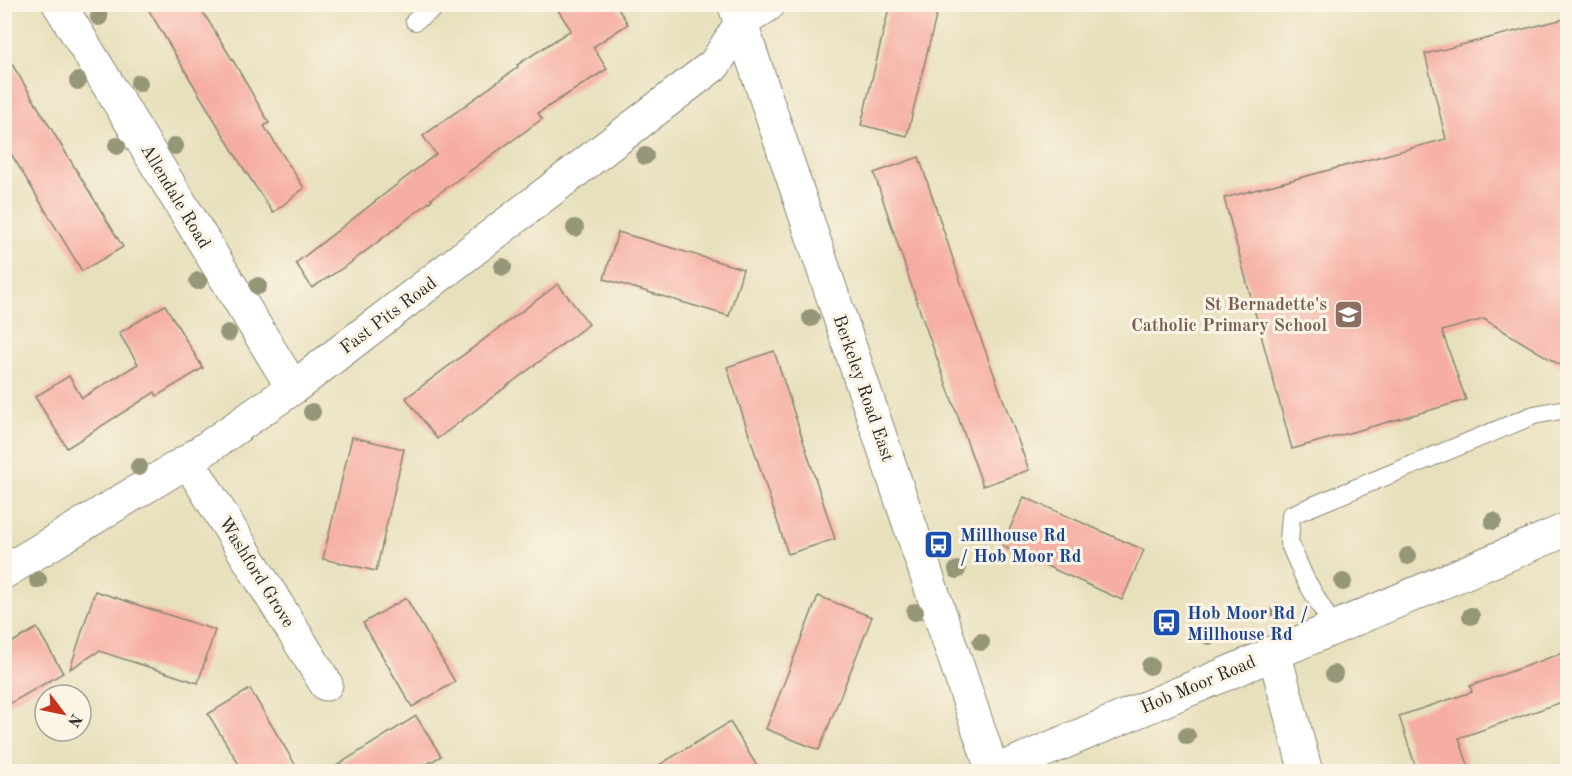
<svg xmlns="http://www.w3.org/2000/svg" width="1572" height="776" viewBox="0 0 1572 776" font-family="'Old Standard TT',serif">
  <rect width="100%" height="100%" fill="#fcf5e5"/>
  <filter id="ink" filterUnits="userSpaceOnUse"><feTurbulence type="fractalNoise" baseFrequency=".0167" numOctaves="2"/><feDisplacementMap in="SourceGraphic" scale="12" xChannelSelector="R" yChannelSelector="G"/><feConvolveMatrix kernelMatrix="1 2 1 2 8 2 1 2 1" color-interpolation-filters="sRGB"/></filter>
  <filter id="wash" filterUnits="userSpaceOnUse"><feTurbulence type="fractalNoise" baseFrequency=".008" numOctaves="4" result="noise"/><feDisplacementMap in="SourceGraphic" scale="24" xChannelSelector="R" yChannelSelector="G"/><feGaussianBlur stdDeviation="1.35" result="paint"/><feColorMatrix in="noise" values="0 0 0 0 0 0 0 0 0 0 0 0 0 0 0 0 0 1.4 0 .05"/><feComposite in="paint" operator="in"/></filter>
  <g filter="url(#wash)">
    <rect width="100%" height="100%" fill="#e7e0bd"/>
    <g id="blocks">
      <!-- building -->
      <path fill="#f6ada3" d="M145,4H198L235,64L269,123L264,126L304,188L273,213L242,166Z
        M554,4H615L628,24L593,47L607,69L538,113L542,119L431,199L432,200L349,264L312,288L296,263L436,154L423,136L518,67L517,65L571,30Z
        M890,4H939L907,136L861,125Z
        M1568,18V370L1484,319L1442,331L1466,400L1292,449L1224,198L1446,139L1425,54Z
        M4,51L123,247L82,271L4,142Z
        M919,157L965,295L1029,470L983,486L922,317L874,173Z
        M618,232L743,269L729,316L604,279Z
        M558,284L589,324L437,439L406,398Z
        M165,305L203,368L157,396L155,392L67,448L35,397L69,376L82,398L138,364L119,333Z
        M774,351L835,539L788,554L727,367Z
        M352,437L404,449L376,571L323,559Z
        M1024,497L1144,550L1122,600L1002,546Z
        M95,591L215,630L198,683L99,651L70,669Z
        M818,596L872,617L819,750L766,729Z
        M406,598L455,682L412,707L363,623Z
        M37,628L63,673L4,707V647Z
        M1568,651V700L1459,738L1470,771H1417L1399,716L1472,692L1470,686Z
        M250,689L299,771H243L208,714Z
        M416,716L441,756L416,771H328Z
        M730,722L760,771H649Z"/>
    </g>
  </g>
  <g filter="url(#ink)">
    <use href="#blocks" fill-opacity="0" stroke="#898674" stroke-width="1.5"/>
    <g fill="none" stroke-linecap="round" stroke-linejoin="round">
      <defs>
        <path id="lane" d="M415,21L440,4
          M1333,627L1304,577L1289,542L1291,515L1534,415L1561,410L1568,412"/>
        <path id="street" d="M59,4L293,388
          M736,9L993,772
          M188,461L326,684
          M4,572L188,461L293,388L715,64L741,23L769,4
          M1274,652L1306,772"/>
        <path id="secondary" d="M994,772L1568,529"/>
      </defs>
      <!-- lane casing -->
      <use href="#lane" stroke="#898674" stroke-width="20"/>
      <!-- street casing -->
      <use href="#street" stroke="#898674" stroke-width="35"/>
      <!-- secondary casing -->
      <use href="#secondary" stroke="#898674" stroke-width="35"/>
      <!-- lane -->
      <use href="#lane" stroke="#fff" stroke-width="18"/>
      <!-- street -->
      <use href="#street" stroke="#fff" stroke-width="33"/>
      <!-- secondary -->
      <use href="#secondary" stroke="#fff" stroke-width="33"/>
    </g>
    <!-- trees -->
    <g fill="#969678">
      <circle cx="99" cy="17" r="9"/>
      <circle cx="78" cy="81" r="9"/>
      <circle cx="139" cy="83" r="9"/>
      <circle cx="117" cy="146" r="9"/>
      <circle cx="175" cy="146" r="9"/>
      <circle cx="645" cy="156" r="9"/>
      <circle cx="575" cy="228" r="9"/>
      <circle cx="503" cy="267" r="9"/>
      <circle cx="198" cy="281" r="9"/>
      <circle cx="258" cy="286" r="9"/>
      <circle cx="811" cy="318" r="9"/>
      <circle cx="228" cy="333" r="9"/>
      <circle cx="312" cy="412" r="9"/>
      <circle cx="139" cy="467" r="9"/>
      <circle cx="1493" cy="521" r="9"/>
      <circle cx="1408" cy="556" r="9"/>
      <circle cx="957" cy="570" r="9"/>
      <circle cx="38" cy="580" r="9"/>
      <circle cx="1343" cy="582" r="9"/>
      <circle cx="915" cy="612" r="9"/>
      <circle cx="1279" cy="612" r="9"/>
      <circle cx="1471" cy="616" r="9"/>
      <circle cx="1209" cy="636" r="9"/>
      <circle cx="981" cy="642" r="9"/>
      <circle cx="1150" cy="666" r="9"/>
      <circle cx="1334" cy="674" r="9"/>
      <circle cx="1187" cy="736" r="9"/>
    </g>
  </g>
  <!-- icons -->
  <defs>
    <symbol id="school-square" viewBox="-11 -11 22 22"><rect x="-9" y="-9" width="18" height="18" rx="4" fill="#8d6e63" stroke="#fcf5e5"/><path d="M0-5L7-2L0 1L-7-2ZM-4 1L0 2.5L4 1V4Q0 6-4 4Z" fill="#fff"/></symbol>
    <symbol id="bus-square" viewBox="-11 -11 22 22"><rect x="-9" y="-9" width="18" height="18" rx="4" fill="#1a4fb4" stroke="#fcf5e5"/><path d="M-5-6H5V4H4V6H2V4H-2V6H-4V4H-5ZM-3.5-4V0h7V-4ZM-3.5 1.2v1.5H-2V1.2ZM2 1.2v1.5H3.5V1.2Z" fill="#fff"/></symbol>
  </defs>
  <g fill-rule="evenodd">
    <use href="#school-square" x="1332" y="298" width="33" height="33"/>
    <use href="#bus-square" x="922" y="528" width="33" height="33"/>
    <use href="#bus-square" x="1150" y="606" width="33" height="33"/>
  </g>
  <g text-anchor="middle" stroke-width="6" stroke-linejoin="round" paint-order="stroke">
    <!-- street labels -->
    <g font-size="18" fill="#2b2b2b" stroke="#fcf5e5">
      <text transform="translate(176 196) rotate(59)" y="6">Allendale Road</text>
      <text transform="translate(388 315) rotate(-37)" y="6">Fast Pits Road</text>
      <text transform="translate(864 388) rotate(71)" y="6">Berkeley Road East</text>
      <text transform="translate(257 572) rotate(58)" y="6">Washford Grove</text>
      <text transform="translate(1198 684) rotate(-23)" y="6">Hob Moor Road</text>
    </g>
    <!-- education labels -->
    <g font-size="18" font-weight="bold" fill="#785e54" stroke="#fcf5e5" text-anchor="end">
      <text x="1327" y="310">St Bernadette's<tspan x="1327" dy="21">Catholic Primary School</tspan></text>
    </g>
    <!-- transit labels -->
    <g font-size="18" font-weight="bold" fill="#164399" stroke="#fcf5e5" text-anchor="start">
      <text x="960" y="541">Millhouse Rd<tspan x="960" dy="21">/ Hob Moor Rd</tspan></text>
      <text x="1187" y="619">Hob Moor Rd /<tspan x="1187" dy="21">Millhouse Rd</tspan></text>
    </g>
  </g>
  <!-- margin -->
  <rect width="1572" height="776" fill="none" stroke="#fcf5e5" stroke-width="24"/>
  <!-- north arrow -->
  <g transform="translate(63 713) rotate(122)"><circle r="28" fill="#fcf5e5" stroke="#a8a49b" stroke-width="1.5"/>
  <path d="M0-4.5L10 22L0 15L-10 22Z" fill="#c8321e"/>
  <text y="-9" font-size="16" font-weight="bold" text-anchor="middle" fill="#2b2b2b">N</text>
  </g>
</svg>
